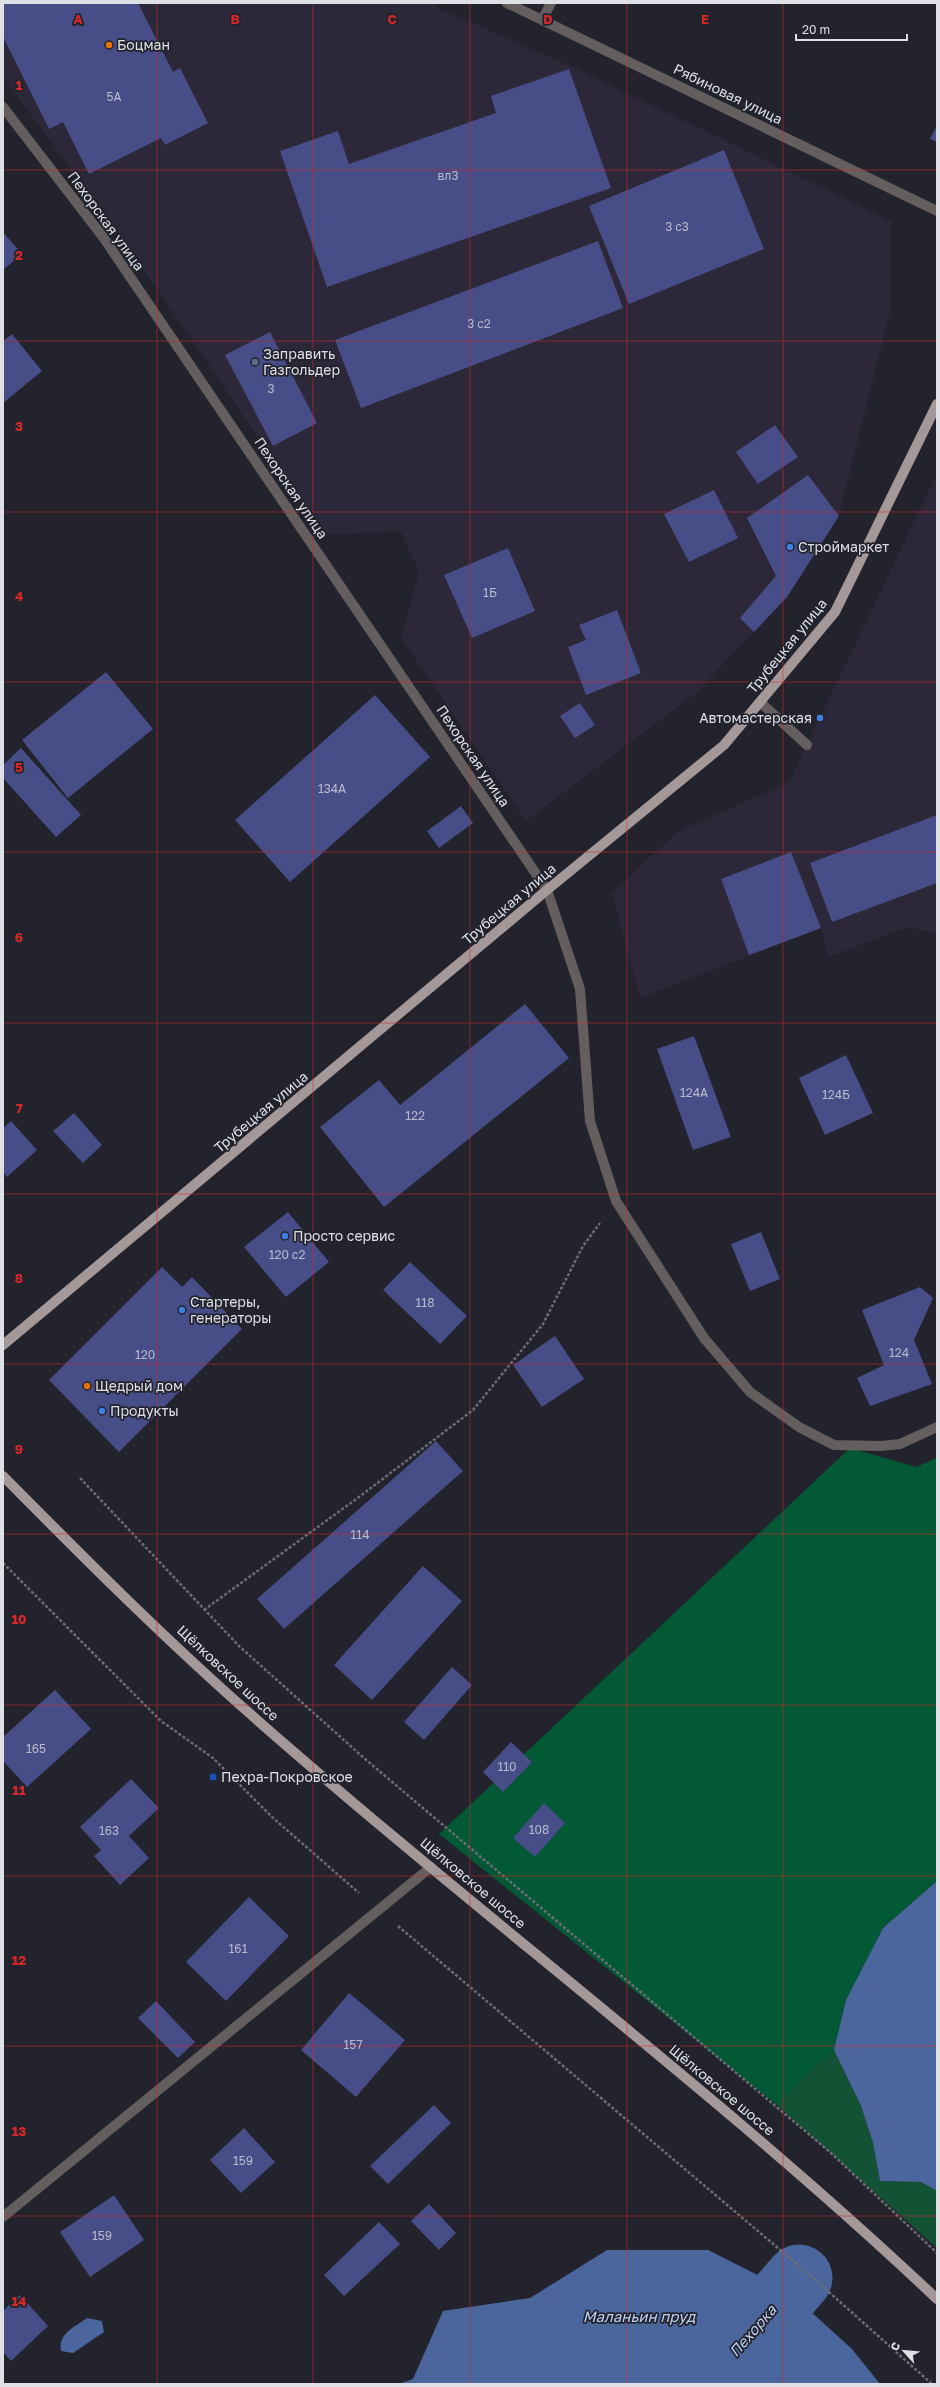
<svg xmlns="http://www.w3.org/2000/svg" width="940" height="2387" viewBox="0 0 940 2387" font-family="'Golos Text',sans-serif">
  <rect width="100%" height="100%" fill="#22232d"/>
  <!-- industrial -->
  <path fill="#2d2839" d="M3,3H434L438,8L575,68L891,221V308L839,516L787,597L696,693L526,821L401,638L419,572L401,531L325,535L129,248L3,77Z
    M937,474V934L908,927L828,957L821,928L640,998L612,893L676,833L789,782Z"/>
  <!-- green -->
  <path fill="#135235" d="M834,2050L861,2106L873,2143L880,2181L921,2182L937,2191V2248L777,2105Z"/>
  <!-- forest -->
  <path fill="#035836" d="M850,1448L916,1467L937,1458V1881L883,1928L846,2000L834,2050L777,2105L439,1834Z"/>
  <!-- water -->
  <path fill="#4b669d" d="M937,1881V2191L921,2182L880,2181L873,2143L861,2106L834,2050L846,2000L883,1928Z
    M607,2250H708L787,2290L852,2349L880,2384H399L413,2379L443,2311L530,2298Z
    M87,2318L102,2321L104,2332L73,2353L61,2351C58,2333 75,2327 87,2318Z"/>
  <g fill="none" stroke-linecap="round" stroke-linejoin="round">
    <!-- river -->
    <path stroke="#4b669d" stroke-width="67" d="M707,2384L799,2278"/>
  </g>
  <!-- building -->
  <path fill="#474d86" d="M3,3H138L173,72L180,68L208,123L165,145L161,138L89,174L63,122L49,129L3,37Z
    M569,69L611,188L327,287L280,151L338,131L349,164L496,113L491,96Z
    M937,125V142L930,139Z
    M724,150L764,249L629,304L589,206Z
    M3,232L22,254L3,270Z
    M598,241L623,308L361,408L335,340Z
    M270,332L317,423L273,446L225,355Z
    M12,334L42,371L3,403V341Z
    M775,425L798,457L758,484L736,452Z
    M808,475L839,516L787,597L754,632L740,618L776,576L747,518Z
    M714,490L738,538L689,562L664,514Z
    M508,548L535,611L472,638L444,575Z
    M617,610L641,673L586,695L568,647L586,640L579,625Z
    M106,672L153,729L68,798L22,740Z
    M375,695L430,757L290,882L235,820Z
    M580,703L595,725L575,738L560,716Z
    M21,748L81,815L56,837L3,778V765Z
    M461,806L473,823L439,848L427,831Z
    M937,815V883L832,922L810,863Z
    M791,852L821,928L749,955L721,879Z
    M525,1004L569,1058L384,1207L320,1127L379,1080L400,1105Z
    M694,1036L731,1137L693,1150L657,1049Z
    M846,1055L873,1113L825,1135L799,1078Z
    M74,1113L102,1145L83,1163L53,1131Z
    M11,1121L37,1150L7,1177L3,1172V1128Z
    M288,1212L329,1262L286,1297L244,1247Z
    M761,1232L780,1279L750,1291L731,1244Z
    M410,1262L467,1316L440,1344L383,1290Z
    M162,1267L182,1287L192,1277L242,1329L119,1452L49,1380Z
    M920,1287L933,1298L914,1340L932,1384L870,1406L857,1378L884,1365L862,1310Z
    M555,1336L584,1379L542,1407L513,1365Z
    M436,1441L463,1471L284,1629L257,1599Z
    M423,1566L462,1601L372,1700L334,1665Z
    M452,1667L472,1685L424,1740L404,1722Z
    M55,1690L91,1729L27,1787L3,1761V1737Z
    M511,1742L532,1762L503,1792L483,1772Z
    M131,1779L159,1808L129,1836L149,1858L120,1885L94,1856L101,1850L80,1827Z
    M544,1803L565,1823L535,1857L513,1838Z
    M249,1897L289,1936L226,2001L186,1962Z
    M349,1993L405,2040L356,2097L301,2050Z
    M156,2001L195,2042L178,2058L138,2018Z
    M434,2105L451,2123L388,2184L370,2166Z
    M244,2128L275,2162L241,2193L210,2160Z
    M114,2195L144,2240L90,2277L60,2232Z
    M429,2204L456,2233L439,2250L411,2221Z
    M379,2222L400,2244L344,2296L324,2275Z
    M20,2295L48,2326L11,2361L3,2352V2311Z"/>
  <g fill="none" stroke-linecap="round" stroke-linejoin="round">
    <!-- path -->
    <path stroke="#6c6d75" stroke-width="2.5" stroke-dasharray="3 2" stroke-linecap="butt" d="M80,1478L239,1646L365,1759L831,2153L937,2253
      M3,1563L161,1721L213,1758L272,1817L359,1893
      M204,1610L363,1494L473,1410L543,1324L583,1246L600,1223
      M398,1926L811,2276L932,2384"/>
    <!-- minor -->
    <path stroke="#655e5e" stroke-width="10" d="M507,3L937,211
      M542,20L551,3
      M3,107L103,237L547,890L580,989L590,1121L616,1201L704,1338L750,1392L799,1427L834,1445L881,1446L900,1444L937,1427
      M760,702L807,745
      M3,2217L431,1867"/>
    <!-- major -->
    <path stroke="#a59898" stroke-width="10" d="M3,1345L547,890L724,745L835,612L937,404
      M3,1476C85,1559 168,1642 256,1719C480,1916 720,2094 937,2299"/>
  </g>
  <!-- grid -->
  <path fill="none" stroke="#d62828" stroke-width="1" stroke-opacity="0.55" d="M157,3V2384M313,3V2384M470,3V2384M627,3V2384M783,3V2384M3,170H937M3,341H937M3,512H937M3,682H937M3,852H937M3,1023H937M3,1194H937M3,1364H937M3,1534H937M3,1705H937M3,1876H937M3,2046H937M3,2216H937"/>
  <!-- markers -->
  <g fill="#e8710a" stroke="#22232d" stroke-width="1.5">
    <circle cx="109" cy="45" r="4"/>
    <circle cx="87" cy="1386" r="4"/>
  </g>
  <circle fill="#5c6f8a" stroke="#22232d" stroke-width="1.5" cx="255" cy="362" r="4"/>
  <g fill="#3f7fe0" stroke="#22232d" stroke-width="1.5">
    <circle cx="790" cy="547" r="4"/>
    <circle cx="820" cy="718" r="4"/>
    <circle cx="285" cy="1236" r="4"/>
    <circle cx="182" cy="1310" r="4"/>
    <circle cx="102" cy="1411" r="4"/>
  </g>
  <rect fill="#1a4fb4" stroke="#22232d" stroke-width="1.5" x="209" y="1773" width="8" height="8" rx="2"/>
  <g text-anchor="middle" stroke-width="3.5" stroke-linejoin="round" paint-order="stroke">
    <!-- number labels -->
    <g font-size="12" fill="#b8bbce">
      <text x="114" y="101">5А</text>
      <text x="448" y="180">вл3</text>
      <text x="677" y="231">3 с3</text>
      <text x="479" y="328">3 с2</text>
      <text x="271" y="393">3</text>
      <text x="490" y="597">1Б</text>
      <text x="332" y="793">134А</text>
      <text x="694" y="1097">124А</text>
      <text x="836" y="1099">124Б</text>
      <text x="415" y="1120">122</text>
      <text x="287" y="1259">120 с2</text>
      <text x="425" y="1307">118</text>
      <text x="899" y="1357">124</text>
      <text x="145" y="1359">120</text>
      <text x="360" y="1539">114</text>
      <text x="36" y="1753">165</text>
      <text x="507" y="1771">110</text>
      <text x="539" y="1834">108</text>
      <text x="109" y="1835">163</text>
      <text x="238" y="1953">161</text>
      <text x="353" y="2049">157</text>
      <text x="243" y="2165">159</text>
      <text x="102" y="2240">159</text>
    </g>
    <!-- poi labels -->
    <g font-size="14" fill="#dee0e6" stroke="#22232d" text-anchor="start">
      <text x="117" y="50">Боцман</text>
      <text x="263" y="359">Заправить<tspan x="263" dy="16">Газгольдер</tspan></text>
      <text x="798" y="552">Строймаркет</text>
      <text x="812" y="723" text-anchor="end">Автомастерская</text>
      <text x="293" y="1241">Просто сервис</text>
      <text x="190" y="1307">Стартеры,<tspan x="190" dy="16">генераторы</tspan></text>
      <text x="95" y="1391">Щедрый дом</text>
      <text x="110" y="1416">Продукты</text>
      <text x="221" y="1782">Пехра-Покровское</text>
    </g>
    <!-- street labels -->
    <g font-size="14" fill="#dee0e6" stroke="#22232d">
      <text transform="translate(728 94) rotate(26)" y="5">Рябиновая улица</text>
      <text transform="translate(106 221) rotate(54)" y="5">Пехорская улица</text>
      <text transform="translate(291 488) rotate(56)" y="5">Пехорская улица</text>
      <text transform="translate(787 646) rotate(-51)" y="5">Трубецкая улица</text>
      <text transform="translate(473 756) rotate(56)" y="5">Пехорская улица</text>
      <text transform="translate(509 904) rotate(-40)" y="5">Трубецкая улица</text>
      <text transform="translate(261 1112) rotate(-40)" y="5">Трубецкая улица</text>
      <text transform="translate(228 1673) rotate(43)" y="5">Щёлковское шоссе</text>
      <text transform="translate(473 1883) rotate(40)" y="5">Щёлковское шоссе</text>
      <text transform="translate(722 2090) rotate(40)" y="5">Щёлковское шоссе</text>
    </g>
    <!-- water labels -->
    <g font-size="15" font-style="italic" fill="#c0d1f2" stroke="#22232d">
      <text x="639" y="2322">Маланьин пруд</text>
      <text transform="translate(753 2331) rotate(-49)" y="5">Пехорка</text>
    </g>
  </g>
  <g font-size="13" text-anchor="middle" font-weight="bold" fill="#d62828" stroke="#22232d" stroke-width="3.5" stroke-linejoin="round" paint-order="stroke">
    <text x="78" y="24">A</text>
    <text x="235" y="24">B</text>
    <text x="392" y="24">C</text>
    <text x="548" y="24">D</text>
    <text x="705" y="24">E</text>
    <text x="19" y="90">1</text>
    <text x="19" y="260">2</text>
    <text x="19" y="431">3</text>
    <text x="19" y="601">4</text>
    <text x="19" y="772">5</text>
    <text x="19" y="942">6</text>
    <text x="19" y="1113">7</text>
    <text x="19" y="1283">8</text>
    <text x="19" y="1454">9</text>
    <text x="19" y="1624">10</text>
    <text x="19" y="1795">11</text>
    <text x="19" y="1965">12</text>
    <text x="19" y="2136">13</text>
    <text x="19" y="2306">14</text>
  </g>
  <!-- border -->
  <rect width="940" height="2387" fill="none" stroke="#dee0e6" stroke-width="8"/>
  <!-- north arrow -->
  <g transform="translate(904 2351) rotate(297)" stroke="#22232d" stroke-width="3" paint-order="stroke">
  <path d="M0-3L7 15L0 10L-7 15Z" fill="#dee0e6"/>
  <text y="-6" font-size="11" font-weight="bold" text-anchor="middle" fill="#dee0e6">С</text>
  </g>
  <!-- scale -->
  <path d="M796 34v6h111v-6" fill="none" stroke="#dee0e6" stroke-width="2"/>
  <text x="802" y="34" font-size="12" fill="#dee0e6" stroke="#22232d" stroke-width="3" paint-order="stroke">20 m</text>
</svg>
